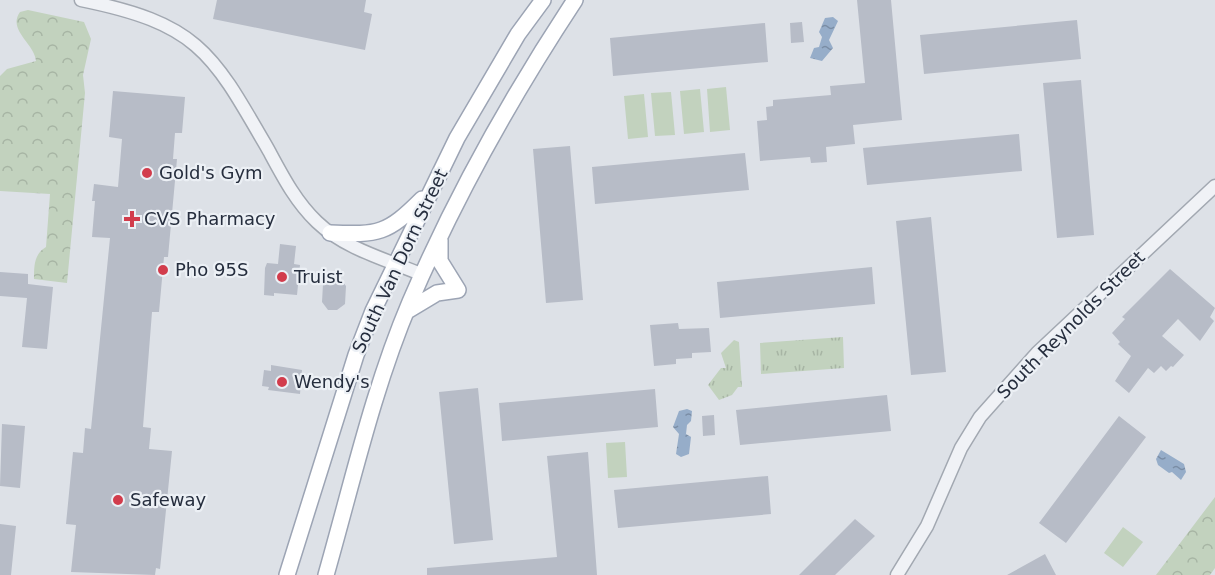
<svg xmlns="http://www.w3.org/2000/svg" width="1215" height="575" viewBox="0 0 1215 575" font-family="'DejaVu Sans',sans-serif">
  <defs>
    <pattern id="grass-tufts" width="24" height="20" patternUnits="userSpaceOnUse" patternTransform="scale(1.5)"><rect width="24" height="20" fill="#c2d2be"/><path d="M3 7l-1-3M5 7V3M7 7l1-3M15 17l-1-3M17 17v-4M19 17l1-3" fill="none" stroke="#a7b5a4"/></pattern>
    <pattern id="forest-crowns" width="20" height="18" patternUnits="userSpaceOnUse" patternTransform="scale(1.5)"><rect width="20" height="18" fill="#c2d2be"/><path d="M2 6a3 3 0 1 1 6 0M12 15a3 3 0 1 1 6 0" fill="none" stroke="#a7b5a4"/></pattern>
    <pattern id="water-ripples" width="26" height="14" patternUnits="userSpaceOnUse" patternTransform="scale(1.5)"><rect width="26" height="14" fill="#96adc9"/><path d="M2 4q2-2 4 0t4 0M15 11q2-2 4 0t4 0" fill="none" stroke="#7a8da5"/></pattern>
  </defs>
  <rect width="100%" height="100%" fill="#dde1e7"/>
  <!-- grass -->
  <path fill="url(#grass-tufts)" d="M843,337L844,368L761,374L760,343Z
    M734,340L739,342L742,387H738L732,395L719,400L708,385L721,368H726L721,353Z"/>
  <!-- forest -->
  <path fill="url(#forest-crowns)" d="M28,10L84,22L91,39L83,75L85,93L67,283L34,279C34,266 34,254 46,247L50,194L0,191V76L7,69L36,61C35,44 7,30 20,12Z
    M1215,497V568L1210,575H1156Z"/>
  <!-- garden -->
  <path fill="#c2d2be" d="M726,87L730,130L710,132L707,89Z
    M700,89L704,132L684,134L680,91Z
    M671,92L675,135L655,136L651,93Z
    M644,94L648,137L628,139L624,96Z
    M625,442L627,477L608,478L606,443Z
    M1123,527L1143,542L1123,567L1104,553Z"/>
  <!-- water -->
  <path fill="url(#water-ripples)" d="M833,17L838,21L829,40L833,48L822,61L810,58L814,48L819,47L822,37L819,32L825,18Z
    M687,409L692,411L691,421L687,425L686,434L691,437L689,454L681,457L676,454L679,434L673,427L679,411Z
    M1161,450L1184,464L1186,472L1181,480L1172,472L1169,473L1158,465L1156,459Z"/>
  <!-- building -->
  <path fill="#b7bcc7" d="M217,0H366L364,12L372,14L365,50L213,19Z
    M857,0H891L902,120L853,125L855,144L826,147L827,162L811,163L810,157L760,161L757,121L767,120L766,107L773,106V100L831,95L830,86L865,83Z
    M1077,20L1081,59L924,74L920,35Z
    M802,22L804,42L791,43L790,23Z
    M765,23L768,62L613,76L610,38Z
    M1081,80L1094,235L1057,238L1043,83Z
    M113,91L185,97L182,133H175L173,159H177L168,257H164L159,312H152L143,427L151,428L149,449L172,451L160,569L156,568L155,575L71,572L76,525L66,524L73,452L83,453L85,428L91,429L110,238L92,237L95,201H92L94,184L118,187L122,139L109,137Z
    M1019,134L1022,171L867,185L863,148Z
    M570,146L583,300L546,303L533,149Z
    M745,153L749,190L595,204L592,167Z
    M931,217L946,372L911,375L896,221Z
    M280,244L296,246L294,264L300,265L297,295L274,293V296L264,295L265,268L267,263L278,264Z
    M872,267L875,304L720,318L717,282Z
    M1170,269L1215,308L1210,317L1214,321L1200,341L1178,319L1162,336L1184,355L1173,367L1171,366L1166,371L1161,366L1154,373L1148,368L1129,393L1115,381L1131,356L1118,344L1120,342L1112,333L1125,319L1122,317Z
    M0,272L28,274V284L53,287L47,349L22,347L27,298L0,296Z
    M330,278L340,279L346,286L345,304L337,310H328L322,302L323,284Z
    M678,323L679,329L709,328L711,352L692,353V358L676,359V364L654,366L650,325Z
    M271,365L302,370L300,394L268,390L269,387L262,386L264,370L271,371Z
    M478,388L493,540L454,544L439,392Z
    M655,389L658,427L502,441L499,403Z
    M887,395L891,431L740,445L736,410Z
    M714,415L715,435L703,436L702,416Z
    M1119,416L1146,437L1066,543L1039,523Z
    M2,424L25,426L20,488L0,486Z
    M588,452L597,575H427V568L557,557L547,456Z
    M768,476L771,514L618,528L614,490Z
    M855,519L875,536L835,575H799Z
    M0,524L16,526L11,575H0Z
    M1045,554L1056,575H1007Z"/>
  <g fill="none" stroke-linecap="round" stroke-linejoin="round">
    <defs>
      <path id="tertiary" d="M81,0C199,24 212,52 269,151C283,177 296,202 317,222C345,249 388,260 423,275
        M897,575L927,526L961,448L980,417L1037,353L1215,186"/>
      <path id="primary" d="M330,233C379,235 387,234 422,199
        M407,311L437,293L458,290L440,261V240
        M287,575L356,355L373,311L457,138L518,34L543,0
        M326,575C352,484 373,389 410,302C456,195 511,97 575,0"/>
    </defs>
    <!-- tertiary casing -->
    <use href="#tertiary" stroke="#a2a8b1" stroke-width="15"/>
    <!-- primary casing -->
    <use href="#primary" stroke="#9ca4b4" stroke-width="18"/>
    <!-- tertiary -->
    <use href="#tertiary" stroke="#f0f2f6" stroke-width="12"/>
    <!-- primary -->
    <use href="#primary" stroke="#fff" stroke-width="15"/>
  </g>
  <!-- markers -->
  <g fill="#d23c4c" stroke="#ecf0f5" stroke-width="2">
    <circle cx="147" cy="173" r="6"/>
    <path d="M129 210h6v6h6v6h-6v6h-6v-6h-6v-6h6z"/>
    <circle cx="163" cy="270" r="6"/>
    <circle cx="282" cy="277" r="6"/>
    <circle cx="282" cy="382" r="6"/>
    <circle cx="118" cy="500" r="6"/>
  </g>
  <g text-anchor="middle" stroke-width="4.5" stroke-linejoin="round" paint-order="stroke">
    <!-- poi labels -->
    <g font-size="18" fill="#262e3e" stroke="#ecf0f5" text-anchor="start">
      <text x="159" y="179">Gold's Gym</text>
      <text x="144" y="225">CVS Pharmacy</text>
      <text x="175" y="276">Pho 95S</text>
      <text x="294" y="283">Truist</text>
      <text x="294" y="388">Wendy's</text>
      <text x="130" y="506">Safeway</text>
    </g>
    <!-- street labels -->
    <g font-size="18" fill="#262e3e" stroke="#ecf0f5">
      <text transform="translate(400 261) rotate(-65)" y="6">South Van Dorn Street</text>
      <text transform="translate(1071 325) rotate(-45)" y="6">South Reynolds Street</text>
    </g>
  </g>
</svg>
